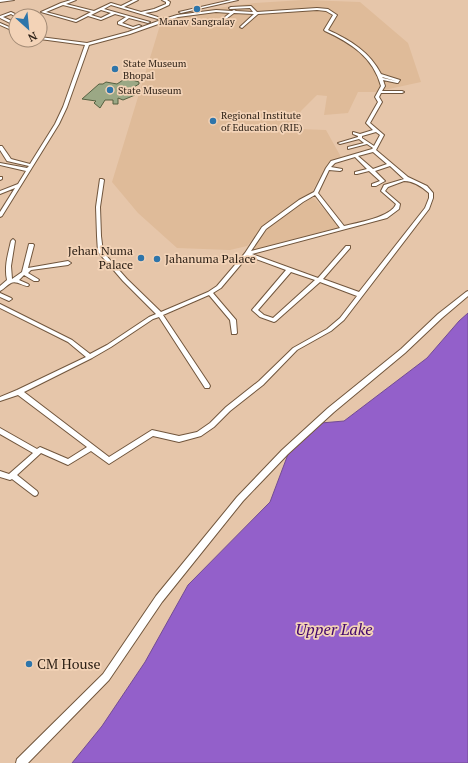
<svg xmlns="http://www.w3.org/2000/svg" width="468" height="763" viewBox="0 0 468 763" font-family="'PT Serif',serif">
  <rect width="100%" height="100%" fill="#e6c6aa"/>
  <!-- built -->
  <path fill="#dfbb99" d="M303,0L360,2L408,43L421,82L375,92H358L348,113L324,115L327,96L317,95L301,111L293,126L298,129L326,130L341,157L328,163L312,192L261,229L247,246L230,250L177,248L138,213L112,182L161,22L182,16L181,14L188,12L255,3Z
    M311,198H314L340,227L253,250L268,228Z"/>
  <!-- water -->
  <path fill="#9360ca" stroke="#734c93" d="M468,313V763H72L102,726L145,662L188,585L270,502L290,449L321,423L344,421L427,358L459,321Z"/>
  <!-- building -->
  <path fill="#9ba885" stroke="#566141" d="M126,78L139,82V84L124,93L135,95L123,100L118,98V104H113V100H105L100,108L94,103L96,101L82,99L99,84H103L106,82L117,84Z"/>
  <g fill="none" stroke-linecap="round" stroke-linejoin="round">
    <defs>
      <path id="minor" d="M0,0H14L0,2Z
        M71,0H76L66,4L94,11L111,3L121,6L133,0H138L124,7L141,12L154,9L166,4V2L162,0H167L170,2L169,5L156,11L145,13L164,19L177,15L216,10L232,11L234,10L236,11L253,12L250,8L230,9L229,8L231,7L251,6L257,12L317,8L328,9L337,15L328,30C350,40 370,52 381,74L400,80L398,83H397L383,80L385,86L382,91H402L404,92L402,93H381L379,97L382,102L370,123L384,135L376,150L408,177L427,186L433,193V198L429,209L344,320L331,331L297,350L263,385L230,411L214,427L201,436L179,442L153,436L109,464L91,451L68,465L41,453L17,475L37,491L38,493L37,495L35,496L33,495L12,479L10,480L0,477V471L9,474L33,453L0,434V428L37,449L40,447L68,459L87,447L18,395L0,401V397L17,390L86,357L68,342L0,308V304L72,340L90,354L107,345L149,317L156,314L123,281L98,252L97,236L96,207L100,179H102L104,180L100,207L101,236L103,252L127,279L161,312L208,292L217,286L245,253L262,227L299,200L314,192L326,168L331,161L372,149L373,148L367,144L348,149V147L364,143L359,139L340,144L338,143L358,137V136L353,134V132L360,134L373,130L366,123L378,102L375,97L381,86C373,57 351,43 325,31L324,30L333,15L326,11L317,10L258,14L242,28L240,27L241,26L254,14L234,13L222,22L220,21L221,20L230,13L216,12L178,17L130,34L89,45L67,107L59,124L2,216L0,217V212L15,188L0,194V191L18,184L26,171L0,165V163L27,168L29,166L7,161L0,150V146H2L11,159L30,164L55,124L63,107L85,45L40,39V37L87,43L128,32L161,20L111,5L104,9L150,22L148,23L129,18L122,23L133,27L139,25L141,26L133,29L118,24V22L126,17L115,14L101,20L88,16L76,22L41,12L61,3ZM63,5L91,12L76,20L46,12ZM101,10L111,13L101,18L91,15ZM382,77L396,81L383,78ZM376,132L380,135L374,146L362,138V136ZM373,152L387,164L373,169L358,156ZM355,157L367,169L355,172V174H357L369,171L380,181L372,184V186H376L385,181L375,171L390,166L404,179L384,185L381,191L396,204C392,217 356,223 344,226L318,193L329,170L340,171L342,170V169L331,167L335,163ZM404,181C414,181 422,187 429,193V198L425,208L359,292L323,279L350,248V246H346L318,278L252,254L387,218L399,209L400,204L385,191L388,187ZM315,195L340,228L251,251L266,229L303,202ZM248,256L286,270L252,310L260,317L274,322L276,321L320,282L357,296L340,318L327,329L293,348L259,381L226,407L210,423L197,432L179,436L152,430L109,457L24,392L92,358L111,347L153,319L159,317L205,388H209L210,386L209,384L163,315L209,295L230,320L232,334H236L237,333L236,320L213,293L221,288ZM291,272L315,280L273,318L264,315L258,310Z
        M231,0H238L181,13L179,12Z
        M11,12L19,16L16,17L11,14L3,17L16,23V25H14L0,18V16Z
        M28,13H29V15L26,16H21Z
        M0,23L16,30V32L0,25Z
        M0,177H2V179L0,180Z
        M13,239L15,241L11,266L12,279L22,272L29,244H33L34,245L28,268L68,261L71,263L68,265L31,270L28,273L38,279L39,280L38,281H34L24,275L19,280L28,284L29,285L28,286C23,286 16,280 11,283C7,285 4,289 0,291V286L7,280C4,267 8,254 11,241Z
        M0,293L11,298L12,299L9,301L0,297Z"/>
      <path id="tertiary" d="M468,291V296L442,318L405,353L334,412L288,454L243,501L162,602L109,680L28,763H16L17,759L103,674L156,596L237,497L282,450L328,408L401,349L438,314L466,292Z"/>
    </defs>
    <!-- minor casing -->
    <use href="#minor" stroke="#71563d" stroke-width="2"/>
    <!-- tertiary casing -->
    <use href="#tertiary" stroke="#71563d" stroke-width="2"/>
    <!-- minor -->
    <use href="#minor" fill="#fff" fill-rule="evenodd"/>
    <!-- tertiary -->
    <use href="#tertiary" fill="#fff" fill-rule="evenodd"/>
  </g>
  <!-- markers -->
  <g fill="#2e75aa" stroke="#f3d3b7" stroke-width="1.5">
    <circle cx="197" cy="9" r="4"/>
    <circle cx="115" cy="69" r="4"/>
    <circle cx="110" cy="90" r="4"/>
    <circle cx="213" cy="121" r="4"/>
    <circle cx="141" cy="258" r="4"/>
    <circle cx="157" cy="259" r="4"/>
    <circle cx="29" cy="664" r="4"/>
  </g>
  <g text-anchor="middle" stroke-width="3.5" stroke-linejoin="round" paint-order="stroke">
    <!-- far-poi labels -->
    <g font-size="10" fill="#291d13" stroke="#f3d3b7" text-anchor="start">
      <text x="197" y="25" text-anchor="middle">Manav Sangralay</text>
      <text x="123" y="67">State Museum<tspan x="123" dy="12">Bhopal</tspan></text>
      <text x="118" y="94">State Museum</text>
      <text x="221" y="119">Regional Institute<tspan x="221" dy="12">of Education (RIE)</tspan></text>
    </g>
    <!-- poi labels -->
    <g font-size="12" fill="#291d13" stroke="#f3d3b7" text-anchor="end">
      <text x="133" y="255">Jehan Numa<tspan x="133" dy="14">Palace</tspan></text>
      <text x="165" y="263" text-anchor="start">Jahanuma Palace</text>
    </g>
    <!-- near-poi labels -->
    <g font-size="14" fill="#291d13" stroke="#f3d3b7" text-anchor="start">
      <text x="37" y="669">CM House</text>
    </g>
    <!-- near-water labels -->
    <g font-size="16" font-style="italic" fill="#42066c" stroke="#f3d3b7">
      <text x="334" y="635">Upper Lake</text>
    </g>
  </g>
  <!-- north arrow -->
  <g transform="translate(28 28) rotate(153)"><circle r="19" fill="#f3d3b7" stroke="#a28a75"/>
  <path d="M0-3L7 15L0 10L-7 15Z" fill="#2e75aa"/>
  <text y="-6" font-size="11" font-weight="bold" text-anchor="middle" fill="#291d13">N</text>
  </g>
</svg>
